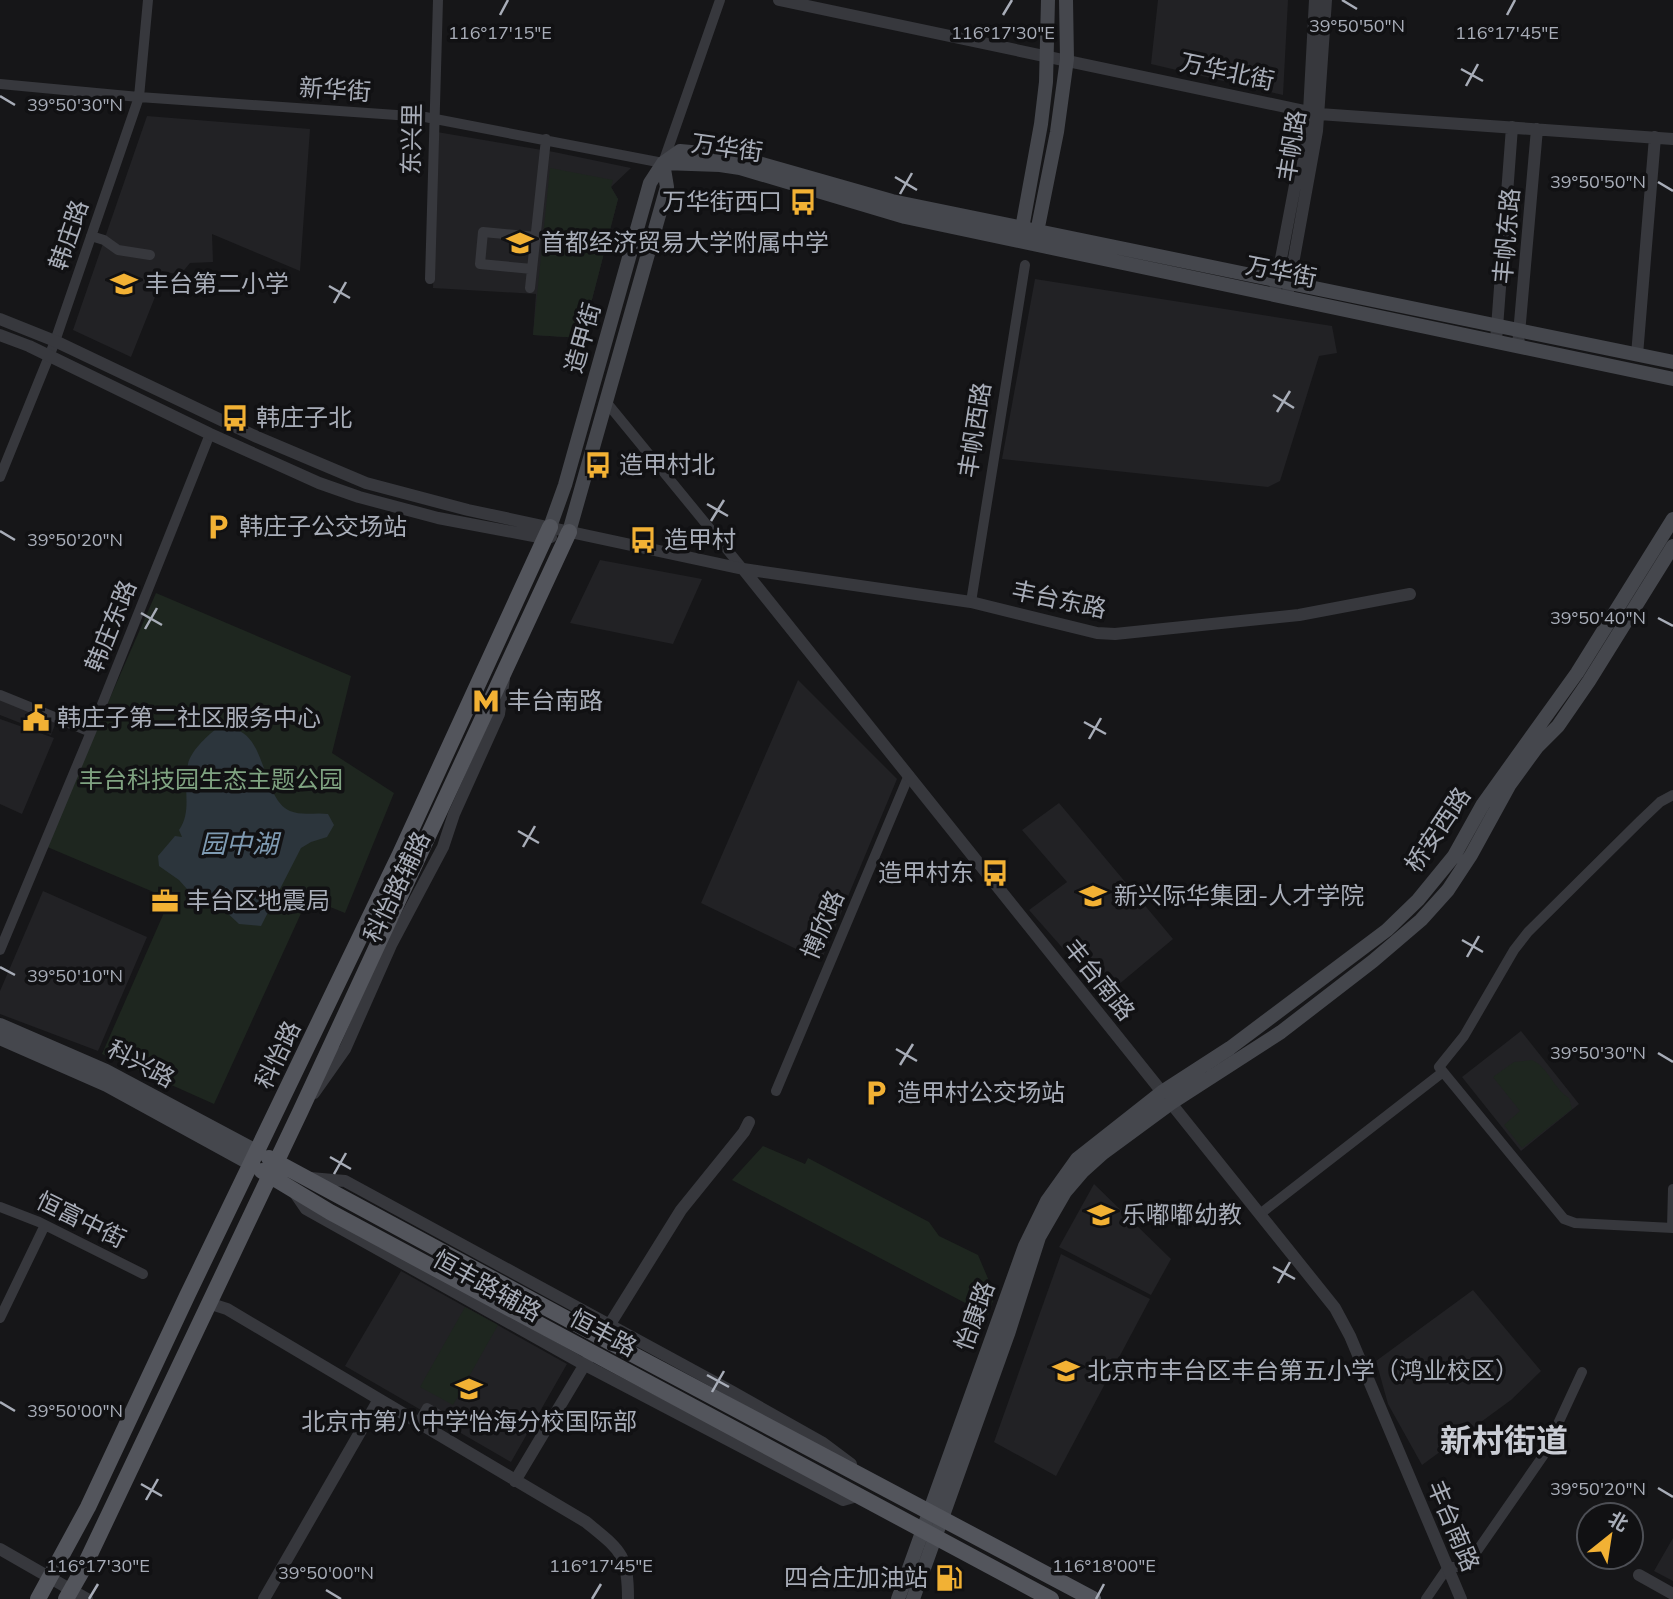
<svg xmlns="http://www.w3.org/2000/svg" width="1673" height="1599" viewBox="0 0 1673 1599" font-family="Mulish,'Noto Sans SC',sans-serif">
  <rect width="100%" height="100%" fill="#161618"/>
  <!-- built -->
  <path fill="#222225" d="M1158,0H1288L1283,95L1151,64Z
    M147,116L310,129L300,271L212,234L213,262L190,263L180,275L162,271L157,292L131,357L73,330Z
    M437,132L554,152L631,168L611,187L618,199L582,338L533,335L536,294L433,288Z
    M1035,279L1332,326L1337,353L1319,356L1280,481L1268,487L1002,459Z
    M600,560L702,579L673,644L570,623Z
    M798,680L897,779L821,961L701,903Z
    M0,699L56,722L51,735L0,715Z
    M0,719L54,738L22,814L0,804Z
    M1059,803L1173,939L1105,996L1029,910L1067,882L1022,830Z
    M43,891L147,937L98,1051L0,1014V991Z
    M1521,1031L1579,1104L1521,1151L1462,1077Z
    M1094,1184L1171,1259L1151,1295L1059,1247Z
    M1061,1254L1150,1299L1056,1476L994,1442Z
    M401,1271L567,1364L511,1462L345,1366Z
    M1473,1290L1541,1371L1511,1400L1422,1465L1388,1404L1376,1361Z
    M1673,1538V1581L1654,1571Z"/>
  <!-- green -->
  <path fill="#1e261f" d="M550,168L613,180L611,187L618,199L582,338L533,335Z
    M156,593L351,676L332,753L394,793L345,913L308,898L214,1104L102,1054L170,899L45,846Z
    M1532,1060C1549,1068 1553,1088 1569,1098L1572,1109L1522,1148L1504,1125L1520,1111L1493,1077L1514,1062Z
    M763,1146L805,1164L808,1158L929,1222L939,1236L978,1255L995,1295L988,1315L732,1180Z
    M465,1307L498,1325L453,1405L420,1387Z"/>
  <!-- water -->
  <path fill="#2c353c" d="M216,729C221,729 228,728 233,729C267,735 262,799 290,811C302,816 316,812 328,814L334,825L327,837L311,842L301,848L261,926L239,924L220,906L195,898L179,880L159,866L158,856L175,836L182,837L179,830C193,810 182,787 188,764C191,751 206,737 216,729Z"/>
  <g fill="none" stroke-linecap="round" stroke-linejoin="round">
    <!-- minor -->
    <path stroke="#37383d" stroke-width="10" d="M0,84L139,97L425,117L663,163L720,0
      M91,236L104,240L118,250L150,255
      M532,269L480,264L483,232L536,237
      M430,279L438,0
      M530,288L546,139
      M607,403L743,569
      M0,477L54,344L139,97L148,0
      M971,602L1025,265
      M0,695L91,732
      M1673,795L1660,802L1640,821L1528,932L1514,950L1464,1036L1439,1067L1564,1219L1575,1223L1673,1228
      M0,950L91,732L210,434
      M776,1091L909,775
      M0,1207L39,1222L143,1274
      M1260,1214L1443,1072
      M1672,1228L1673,1189
      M0,1318L45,1225
      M418,1424L427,1408L451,1422
      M1426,1599L1448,1567H1457L1468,1564L1543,1456L1582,1372"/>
    <!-- tertiary -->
    <path stroke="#37383d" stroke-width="12" d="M779,0L1319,114L1673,139
      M1275,290L1309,112L1315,0
      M1287,297L1317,131L1326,0
      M0,319L55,341L257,437L366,483L468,510L743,569L971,602L1097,633L1115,634L1299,615L1410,594
      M0,335L29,346L210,434L319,483L359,497L438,518L544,538L551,537
      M1496,341L1512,127
      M1518,345L1537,129
      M1637,355L1655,137
      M743,569L1335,1308L1350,1336L1461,1599
      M314,1093L345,1049L391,945L443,847L454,814L499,714L504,679
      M310,1178L345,1181L731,1391L823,1443L851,1464
      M295,1193L306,1209L585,1365L843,1500L857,1496
      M208,1303L227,1309L586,1522C620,1550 628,1553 628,1599
      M605,1332L681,1210L744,1132L749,1122
      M515,1481L588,1359
      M0,1549L87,1599
      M1639,1575L1673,1594
      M264,1599L378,1401"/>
    <!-- secondary -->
    <path stroke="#45474d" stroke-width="14" d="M663,163L720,165L740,168L905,217L1673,379
      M1021,234L1041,124L1046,82L1048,0
      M1036,237L1057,132L1067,59L1066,0
      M550,527L565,485L650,183L663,163L680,151L734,156L892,201L1673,362
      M569,532L667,187L663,163
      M0,1025L106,1071L258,1152
      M0,1038L107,1085L251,1164
      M898,1599L1025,1246L1047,1201L1077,1159L1162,1092L1230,1048L1387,930L1418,900L1454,856L1483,804L1577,673L1673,519
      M913,1599L1008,1334L1039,1237L1065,1192L1083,1171L1103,1153L1171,1103L1281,1032L1373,961L1421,920L1448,890L1471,855L1510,784L1537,747L1558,726L1589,681L1673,546"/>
    <!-- primary -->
    <path stroke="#53555c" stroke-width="16" d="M269,1158L617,1346L1093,1599
      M262,1171L330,1212L1051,1599
      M38,1599L88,1507L187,1296L400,854L550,527
      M66,1599L82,1571L301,1110L569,532"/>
  </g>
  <!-- ticks -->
  <path fill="none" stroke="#a8adb8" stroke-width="2.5" d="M1342,0L1357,9M500,15L508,0M1003,15L1012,0M1507,15L1515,0M1461,69L1483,81M1466,86L1478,64M0,96L15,105M895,177L917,190M1658,182L1673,191M900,194L912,173M329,286L350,298M334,303L346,282M1273,395L1294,408M1277,412L1290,391M707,504L728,516M711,521L724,500M0,531L15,540M141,613L162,625M1658,618L1673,626M145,629L157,608M1084,722L1106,734M1089,739L1101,718M518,831L539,843M523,847L535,826M1462,940L1483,952M1467,957L1479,936M0,967L15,975M896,1049L917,1061M1658,1053L1673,1062M900,1065L913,1044M330,1157L351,1169M334,1174L346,1153M1273,1267L1295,1279M1278,1283L1290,1262M707,1375L729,1387M712,1392L724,1371M0,1402L15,1411M141,1484L162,1496M1658,1488L1673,1497M146,1500L158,1479M326,1590L341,1599M89,1599L98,1584M592,1599L601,1584M1096,1599L1104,1584"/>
  <!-- icons -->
  <defs>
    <symbol id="bus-bare" viewBox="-9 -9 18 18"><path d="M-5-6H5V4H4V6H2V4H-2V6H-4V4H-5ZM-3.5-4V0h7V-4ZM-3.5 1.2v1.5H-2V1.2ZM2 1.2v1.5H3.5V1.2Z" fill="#f2b134" stroke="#111113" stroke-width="2.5" paint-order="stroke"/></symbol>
    <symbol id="school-bare" viewBox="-9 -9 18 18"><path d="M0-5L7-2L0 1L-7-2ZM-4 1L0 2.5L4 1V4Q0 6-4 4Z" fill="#f2b134" stroke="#111113" stroke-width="2.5" paint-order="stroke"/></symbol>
    <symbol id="parking-bare" viewBox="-9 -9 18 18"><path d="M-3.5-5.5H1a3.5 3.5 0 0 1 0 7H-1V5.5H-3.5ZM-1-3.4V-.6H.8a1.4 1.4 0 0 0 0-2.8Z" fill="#f2b134" stroke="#111113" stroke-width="2.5" paint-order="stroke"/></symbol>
    <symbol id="metro-bare" viewBox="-9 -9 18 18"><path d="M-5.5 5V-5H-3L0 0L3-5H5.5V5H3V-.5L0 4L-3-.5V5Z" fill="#f2b134" stroke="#111113" stroke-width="2.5" paint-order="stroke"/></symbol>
    <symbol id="civic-bare" viewBox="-9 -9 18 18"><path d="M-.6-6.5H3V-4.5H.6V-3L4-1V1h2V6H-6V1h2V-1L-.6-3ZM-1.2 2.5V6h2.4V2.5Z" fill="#f2b134" stroke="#111113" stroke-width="2.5" paint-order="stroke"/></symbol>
    <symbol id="university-bare" viewBox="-9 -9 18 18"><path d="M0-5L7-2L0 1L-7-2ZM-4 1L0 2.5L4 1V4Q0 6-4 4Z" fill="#f2b134" stroke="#111113" stroke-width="2.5" paint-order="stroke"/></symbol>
    <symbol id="office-bare" viewBox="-9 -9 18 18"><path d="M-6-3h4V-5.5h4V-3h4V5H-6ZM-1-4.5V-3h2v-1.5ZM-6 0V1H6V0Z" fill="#f2b134" stroke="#111113" stroke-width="2.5" paint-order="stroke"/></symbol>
    <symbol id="fuel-bare" viewBox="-9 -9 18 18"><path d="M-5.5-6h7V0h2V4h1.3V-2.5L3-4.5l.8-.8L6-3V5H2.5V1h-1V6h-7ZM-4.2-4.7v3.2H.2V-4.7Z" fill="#f2b134" stroke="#111113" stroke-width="2.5" paint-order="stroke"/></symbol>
  </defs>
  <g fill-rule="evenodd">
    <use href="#bus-bare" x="784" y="183" width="38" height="38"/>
    <use href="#school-bare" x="501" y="224" width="38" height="38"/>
    <use href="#school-bare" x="105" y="265" width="38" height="38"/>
    <use href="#bus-bare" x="216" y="399" width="38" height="38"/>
    <use href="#bus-bare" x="579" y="446" width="38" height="38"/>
    <use href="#parking-bare" x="199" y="508" width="38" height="38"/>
    <use href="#bus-bare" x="624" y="521" width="38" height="38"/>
    <use href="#metro-bare" x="467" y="682" width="38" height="38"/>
    <use href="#civic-bare" x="17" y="699" width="38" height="38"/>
    <use href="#bus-bare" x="976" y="854" width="38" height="38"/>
    <use href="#university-bare" x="1074" y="877" width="38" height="38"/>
    <use href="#office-bare" x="146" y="882" width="38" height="38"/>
    <use href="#parking-bare" x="857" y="1074" width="38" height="38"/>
    <use href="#school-bare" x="1082" y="1196" width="38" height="38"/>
    <use href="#school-bare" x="1047" y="1352" width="38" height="38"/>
    <use href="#school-bare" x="450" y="1370" width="38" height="38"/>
    <use href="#fuel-bare" x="930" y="1559" width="38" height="38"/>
  </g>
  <g text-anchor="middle" stroke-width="7" stroke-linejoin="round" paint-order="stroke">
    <!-- street labels -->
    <g font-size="24" fill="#a8adb8" stroke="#111113">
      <text transform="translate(1227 72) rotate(12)" y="8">万华北街</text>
      <text transform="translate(335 90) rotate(4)" y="8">新华街</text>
      <text transform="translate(412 139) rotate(-89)" y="8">东兴里</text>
      <text transform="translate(1292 146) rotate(-81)" y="8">丰帆路</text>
      <text transform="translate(727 148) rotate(8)" y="8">万华街</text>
      <text transform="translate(69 235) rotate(-71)" y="8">韩庄路</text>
      <text transform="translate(1507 236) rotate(-85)" y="8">丰帆东路</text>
      <text transform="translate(1281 272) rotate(11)" y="8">万华街</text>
      <text transform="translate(583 338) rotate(-74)" y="8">造甲街</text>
      <text transform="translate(975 430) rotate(-81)" y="8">丰帆西路</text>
      <text transform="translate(1059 600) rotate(12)" y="8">丰台东路</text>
      <text transform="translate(111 626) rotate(-68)" y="8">韩庄东路</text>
      <text transform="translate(1438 830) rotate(-56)" y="8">桥安西路</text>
      <text transform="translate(397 887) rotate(-64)" y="8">科怡路辅路</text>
      <text transform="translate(823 925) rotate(-67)" y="8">博欣路</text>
      <text transform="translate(1099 980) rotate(51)" y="8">丰台南路</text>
      <text transform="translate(278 1055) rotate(-64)" y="8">科怡路</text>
      <text transform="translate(141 1064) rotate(28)" y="8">科兴路</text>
      <text transform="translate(81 1220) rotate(26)" y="8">恒富中街</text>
      <text transform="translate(487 1286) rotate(29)" y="8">恒丰路辅路</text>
      <text transform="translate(975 1316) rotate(-70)" y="8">怡康路</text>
      <text transform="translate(603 1333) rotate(28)" y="8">恒丰路</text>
      <text transform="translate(1453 1526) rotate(67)" y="8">丰台南路</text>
    </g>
    <!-- poi labels -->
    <g font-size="24" fill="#a8adb8" stroke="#111113" text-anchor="start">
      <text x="782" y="210" text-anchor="end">万华街西口</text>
      <text x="541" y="251">首都经济贸易大学附属中学</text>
      <text x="145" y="292">丰台第二小学</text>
      <text x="256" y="426">韩庄子北</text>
      <text x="619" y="473">造甲村北</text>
      <text x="239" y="535">韩庄子公交场站</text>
      <text x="664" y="548">造甲村</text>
      <text x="507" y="709">丰台南路</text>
      <text x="57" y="726">韩庄子第二社区服务中心</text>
      <text x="974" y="881" text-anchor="end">造甲村东</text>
      <text x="1114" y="904">新兴际华集团-人才学院</text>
      <text x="186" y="909">丰台区地震局</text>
      <text x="897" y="1101">造甲村公交场站</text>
      <text x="1122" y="1223">乐嘟嘟幼教</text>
      <text x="1087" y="1379">北京市丰台区丰台第五小学（鸿业校区）</text>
      <text x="469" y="1430" text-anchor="middle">北京市第八中学怡海分校国际部</text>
      <text x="928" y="1586" text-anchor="end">四合庄加油站</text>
    </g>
    <!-- park labels -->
    <g font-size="24" fill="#7fa381" stroke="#111113">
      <text x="211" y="788">丰台科技园生态主题公园</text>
    </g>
    <!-- water labels -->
    <g font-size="26" font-style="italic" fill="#7f9bb3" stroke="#111113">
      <text x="239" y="853">园中湖</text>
    </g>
    <!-- district labels -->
    <g font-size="32" font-weight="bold" fill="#c9ccd4" stroke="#111113">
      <text x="1504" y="1452">新村街道</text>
    </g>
  </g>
  <g font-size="18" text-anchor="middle" fill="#a8adb8" stroke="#111113" stroke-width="7" stroke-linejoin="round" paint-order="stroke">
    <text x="1357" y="32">39°50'50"N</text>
    <text x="500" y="39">116°17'15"E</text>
    <text x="1003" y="39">116°17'30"E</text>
    <text x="1507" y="39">116°17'45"E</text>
    <text x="75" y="111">39°50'30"N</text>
    <text x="1598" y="188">39°50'50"N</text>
    <text x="75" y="546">39°50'20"N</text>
    <text x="1598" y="624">39°50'40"N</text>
    <text x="75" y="982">39°50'10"N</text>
    <text x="1598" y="1059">39°50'30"N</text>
    <text x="75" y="1417">39°50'00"N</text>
    <text x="1598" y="1495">39°50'20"N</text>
    <text x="98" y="1572">116°17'30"E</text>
    <text x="601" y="1572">116°17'45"E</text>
    <text x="1104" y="1572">116°18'00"E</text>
    <text x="326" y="1579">39°50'00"N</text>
  </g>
  <!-- north arrow -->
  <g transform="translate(1610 1536) rotate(30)"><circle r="33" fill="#111113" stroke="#4d4f55" stroke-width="2"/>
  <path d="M0-5L12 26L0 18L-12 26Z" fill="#f2b134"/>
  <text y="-10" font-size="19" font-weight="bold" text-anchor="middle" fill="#a8adb8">北</text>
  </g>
</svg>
